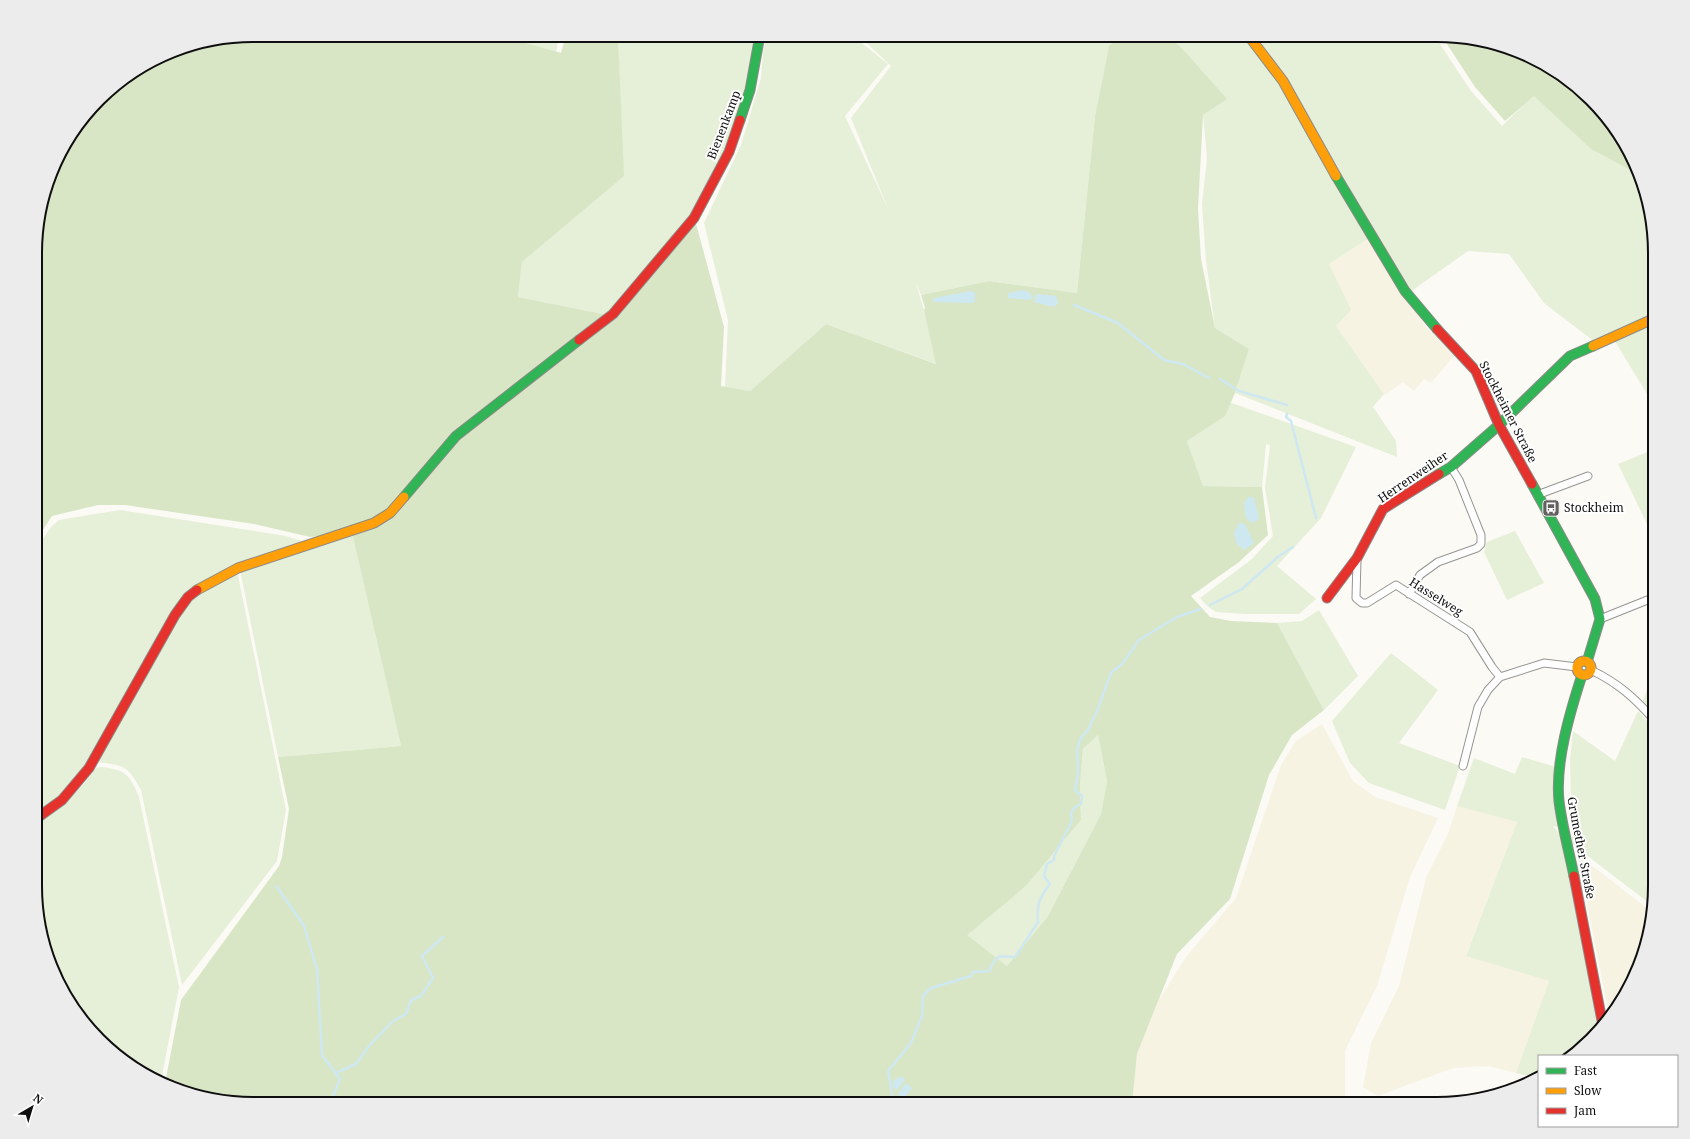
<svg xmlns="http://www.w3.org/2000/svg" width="1690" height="1139" viewBox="0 0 1690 1139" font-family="'Noto Serif',serif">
  <rect width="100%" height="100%" fill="#fbfaf5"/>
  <!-- farmland -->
  <path fill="#f6f3e3" d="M1369,238L1426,327L1454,356L1431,383L1424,379L1414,391L1403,382L1385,395L1336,326L1329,264Z
    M1322,724L1353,781L1375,797L1438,818L1410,877L1377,986L1345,1051V1104H1132L1137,1054L1159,1000L1186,957L1236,898L1281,765L1296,741Z
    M1457,806L1517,822L1466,955L1549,981L1516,1073L1488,1066L1453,1068L1378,1096L1363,1087L1371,1043L1399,986L1426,878L1448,834Z
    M1577,854L1652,912L1643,956L1610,1019Z"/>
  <!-- green -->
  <path fill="#e6efd7" d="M497,35H559L556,53Z
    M618,35H754L745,86L728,142L691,219L608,315L518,297L522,262L623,176Z
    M767,35H852L888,64L845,116L889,211L851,118L891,66L858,35H1120L1109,46L1095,116L1077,293L989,281L921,295L915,281L924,310L937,364L826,324L750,391L725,387L728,320L704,223L741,145L761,78L763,52Z
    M1167,35H1242L1279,84L1369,238L1329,264L1351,310L1336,326L1384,394L1373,407L1396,441L1397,457L1235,393L1249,349L1215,328L1206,261L1202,204L1207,158L1203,115L1226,99L1181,47Z
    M1253,35H1434L1471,91L1502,126L1534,95L1591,149L1639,175L1648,196L1655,239V315L1595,342L1544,303L1509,254L1468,251L1410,292L1285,78Z
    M1655,321V407L1614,340Z
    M1229,402L1356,447L1321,518L1277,566L1316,599L1299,614H1245L1216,612L1207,606L1200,598L1252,559L1273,536L1265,488L1270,445L1266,444L1262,487L1203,486L1187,441L1224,416Z
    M1655,449V523L1648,526L1618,464Z
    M120,510L286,536L308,543L194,587L73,786L37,813V548L51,527L59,520Z
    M1515,531L1544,583L1507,600L1484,552L1487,542Z
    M352,533L401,746L278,757L240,570Z
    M237,571L286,810L277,861L182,985L141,790C127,765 126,766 97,762L177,619L198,593Z
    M1319,610L1358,676L1324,710L1277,623L1302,621Z
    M1391,653L1438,690L1399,743L1460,766L1445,810L1369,783L1350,763L1332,721Z
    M1655,668V717L1642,703Z
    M1638,711L1655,730L1653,906L1572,844L1570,759L1573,731L1615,761Z
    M1098,735L1107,781L1101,814L1048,916L1007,966L966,935L1026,886L1081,820L1080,786L1083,749Z
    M1522,757L1556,767L1559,827L1553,826L1563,838L1598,1032L1581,1050L1572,1056H1539L1538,1078L1516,1073L1549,981L1466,956L1517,822L1457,806L1474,758L1515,774Z
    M102,767C126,770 130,775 139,797L179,987L161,1081L120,1059L64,995L37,914V822C64,805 77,794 96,768Z"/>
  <!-- forest -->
  <path fill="#d8e6c6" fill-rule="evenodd" d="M253,35H497L561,53L566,35H618L624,176L522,262L518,297L608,315L453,433L387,511L373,518L325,535L310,537L254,524L125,505H98L52,516L37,539V225L58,156L109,89L170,52Z
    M1120,35H1166L1181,47L1227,99L1203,115L1198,209L1201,259L1215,328L1249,349L1235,393L1225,416L1187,441L1203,486L1262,487L1268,535L1239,562L1191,596L1210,617L1231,621L1277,623L1324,710L1292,735L1269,775L1230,899L1177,954L1137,1054L1132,1104H239L183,1092L165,1083L181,1000L279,866L282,857L289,809L278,757L401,746L352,533L373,526L457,439L611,320L695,220L724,327L721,386L750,391L826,324L936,364L924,310L925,308L921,295L989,281L1077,293L1095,116L1109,46ZM1098,735L1107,781L1101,814L1048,916L1007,966L967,935L1026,886L1081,820L1080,786L1083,749Z
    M1441,35H1451L1507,47L1570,80L1626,144L1639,175L1591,149L1534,96L1505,121L1475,87Z"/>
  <!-- water -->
  <path fill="#cee8f2" d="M1024,290L1030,293L1033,298L1028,300L1008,298V293Z
    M971,291L975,293V301L972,303L934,302L933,300L934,298Z
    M1036,294L1056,296L1058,303L1054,307L1034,302Z
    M1250,497L1254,498L1259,519L1252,523L1246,518L1244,504L1247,498Z
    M1239,523L1245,524L1254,543L1244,550L1237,544L1234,533Z
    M901,1076L905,1080L897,1090L893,1088V1081Z
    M906,1083L912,1088L904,1098H901L898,1094Z"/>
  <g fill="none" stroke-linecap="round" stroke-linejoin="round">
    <!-- stream -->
    <path stroke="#cee8f2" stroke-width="2.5" d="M1074,305L1118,323L1164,360L1183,364L1209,378
      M1220,379L1239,391L1287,405
      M1287,414L1286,417L1291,421L1316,518
      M1210,605L1242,589L1279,556L1293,547
      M277,887L304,926L317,969L322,1055L340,1079L330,1104
      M336,1073L356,1064L369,1046L393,1021L406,1014L411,1000L421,996L433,978L422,956L443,937
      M890,1104L893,1101L888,1071L911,1043L922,1016L923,996L931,988L971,976L973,972L989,971C997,954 997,956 1015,957L1038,922C1036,906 1040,896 1050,884L1044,876L1047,864L1054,860V856L1072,821L1071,813L1075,807L1081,804L1082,796L1075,790L1078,773L1077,750L1081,738L1088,730L1097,711L1111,673L1123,663L1139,640L1177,617L1200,609"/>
    <defs>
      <path id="street" d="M1537,495L1588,476
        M1357,559L1356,598L1362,603H1367L1396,585L1470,632L1492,667L1500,677
        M1409,594L1420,575L1438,562L1477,548L1481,544V535L1459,480L1451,467
        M1600,619L1650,599
        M1591,670C1618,683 1635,698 1655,721
        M1463,766L1478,707L1488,690L1500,677L1544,663L1577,667"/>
      <path id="fast" d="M740,120L750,90L760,35
        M1336,176L1405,291L1437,329
        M1439,474L1451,467L1499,425L1570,356L1593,346
        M1532,484L1595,599L1600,619L1587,662
        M404,497L456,436L579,340
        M1574,876C1569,851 1562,826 1559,801C1555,762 1570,712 1582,675"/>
      <path id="slow" d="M1248,35L1283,81L1336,176
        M1593,346L1655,318
        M197,590L238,568L374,523L390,513L404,497
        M1577 668a7 7 0 1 1 14 0a7 7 0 1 1-14 0Z"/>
      <path id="jam" d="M1437,329L1476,371L1499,425L1532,484
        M579,340L613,314L694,218L729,152L740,120
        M1327,598L1357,558L1383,509L1439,474
        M37,818L62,800L89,768L175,615L188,597L197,590
        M1574,876L1603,1026"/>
    </defs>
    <!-- street casing -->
    <use href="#street" stroke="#959593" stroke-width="9"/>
    <!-- fast casing -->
    <use href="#fast" stroke="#8c8b89" stroke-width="11"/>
    <!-- slow casing -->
    <use href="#slow" stroke="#8c8b89" stroke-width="11"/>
    <!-- jam casing -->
    <use href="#jam" stroke="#8c8b89" stroke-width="11"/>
    <!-- street -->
    <use href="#street" stroke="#fefefe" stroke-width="7"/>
    <!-- fast -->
    <use href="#fast" stroke="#30b455" stroke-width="9"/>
    <!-- slow -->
    <use href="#slow" stroke="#ff9f0a" stroke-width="9"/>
    <!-- jam -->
    <use href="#jam" stroke="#e5322d" stroke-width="9"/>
  </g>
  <!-- icons -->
  <defs>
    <symbol id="bus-square" viewBox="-11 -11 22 22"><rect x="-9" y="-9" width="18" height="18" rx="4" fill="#626160" stroke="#fff"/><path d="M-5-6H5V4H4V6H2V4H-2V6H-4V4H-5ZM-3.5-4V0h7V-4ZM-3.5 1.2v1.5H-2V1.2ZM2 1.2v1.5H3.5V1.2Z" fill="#fff"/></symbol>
  </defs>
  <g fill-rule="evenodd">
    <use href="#bus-square" x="1541" y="498" width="20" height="20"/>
  </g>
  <g text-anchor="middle" stroke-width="4" stroke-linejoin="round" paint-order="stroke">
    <!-- street labels -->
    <g font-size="12" fill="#0f0f0f" stroke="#fff">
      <text transform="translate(724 125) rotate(-69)" y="4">Bienenkamp</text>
      <text transform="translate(1508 412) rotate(63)" y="4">Stockheimer Straße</text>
      <text transform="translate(1413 477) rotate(-34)" y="4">Herrenweiher</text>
      <text transform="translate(1436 597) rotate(32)" y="4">Hasselweg</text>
      <text transform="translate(1581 848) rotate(79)" y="4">Grumether Straße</text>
    </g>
    <!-- poi labels -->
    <g font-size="12" fill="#0f0f0f" stroke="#fff" text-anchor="start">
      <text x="1564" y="512">Stockheim</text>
    </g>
  </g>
  <!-- crop -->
  <path d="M0 0H1690V1139H0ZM253 42H1437A211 211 0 0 1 1648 253V886A211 211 0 0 1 1437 1097H253A211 211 0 0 1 42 886V253A211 211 0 0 1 253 42Z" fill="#ececec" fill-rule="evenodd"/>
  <path fill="none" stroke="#0f0f0f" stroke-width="2" d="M253 42H1437A211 211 0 0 1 1648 253V886A211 211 0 0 1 1437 1097H253A211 211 0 0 1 42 886V253A211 211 0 0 1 253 42Z"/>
  <!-- legend -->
  <rect x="1538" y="1055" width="140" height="72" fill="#ffffff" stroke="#9f9f9f"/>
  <rect x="1546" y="1068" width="20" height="6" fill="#30b455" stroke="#9f9f9f"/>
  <text x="1574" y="1075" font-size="12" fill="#0f0f0f">Fast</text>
  <rect x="1546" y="1088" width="20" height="6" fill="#ff9f0a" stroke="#9f9f9f"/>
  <text x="1574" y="1095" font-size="12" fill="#0f0f0f">Slow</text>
  <rect x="1546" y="1108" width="20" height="6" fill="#e5322d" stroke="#9f9f9f"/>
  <text x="1574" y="1115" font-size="12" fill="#0f0f0f">Jam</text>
  <!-- north arrow -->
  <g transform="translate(32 1107) rotate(38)" stroke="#ffffff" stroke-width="3" paint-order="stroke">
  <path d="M0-3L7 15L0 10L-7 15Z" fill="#0f0f0f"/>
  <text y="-6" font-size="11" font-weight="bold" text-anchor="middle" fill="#0f0f0f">N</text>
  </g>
</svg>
